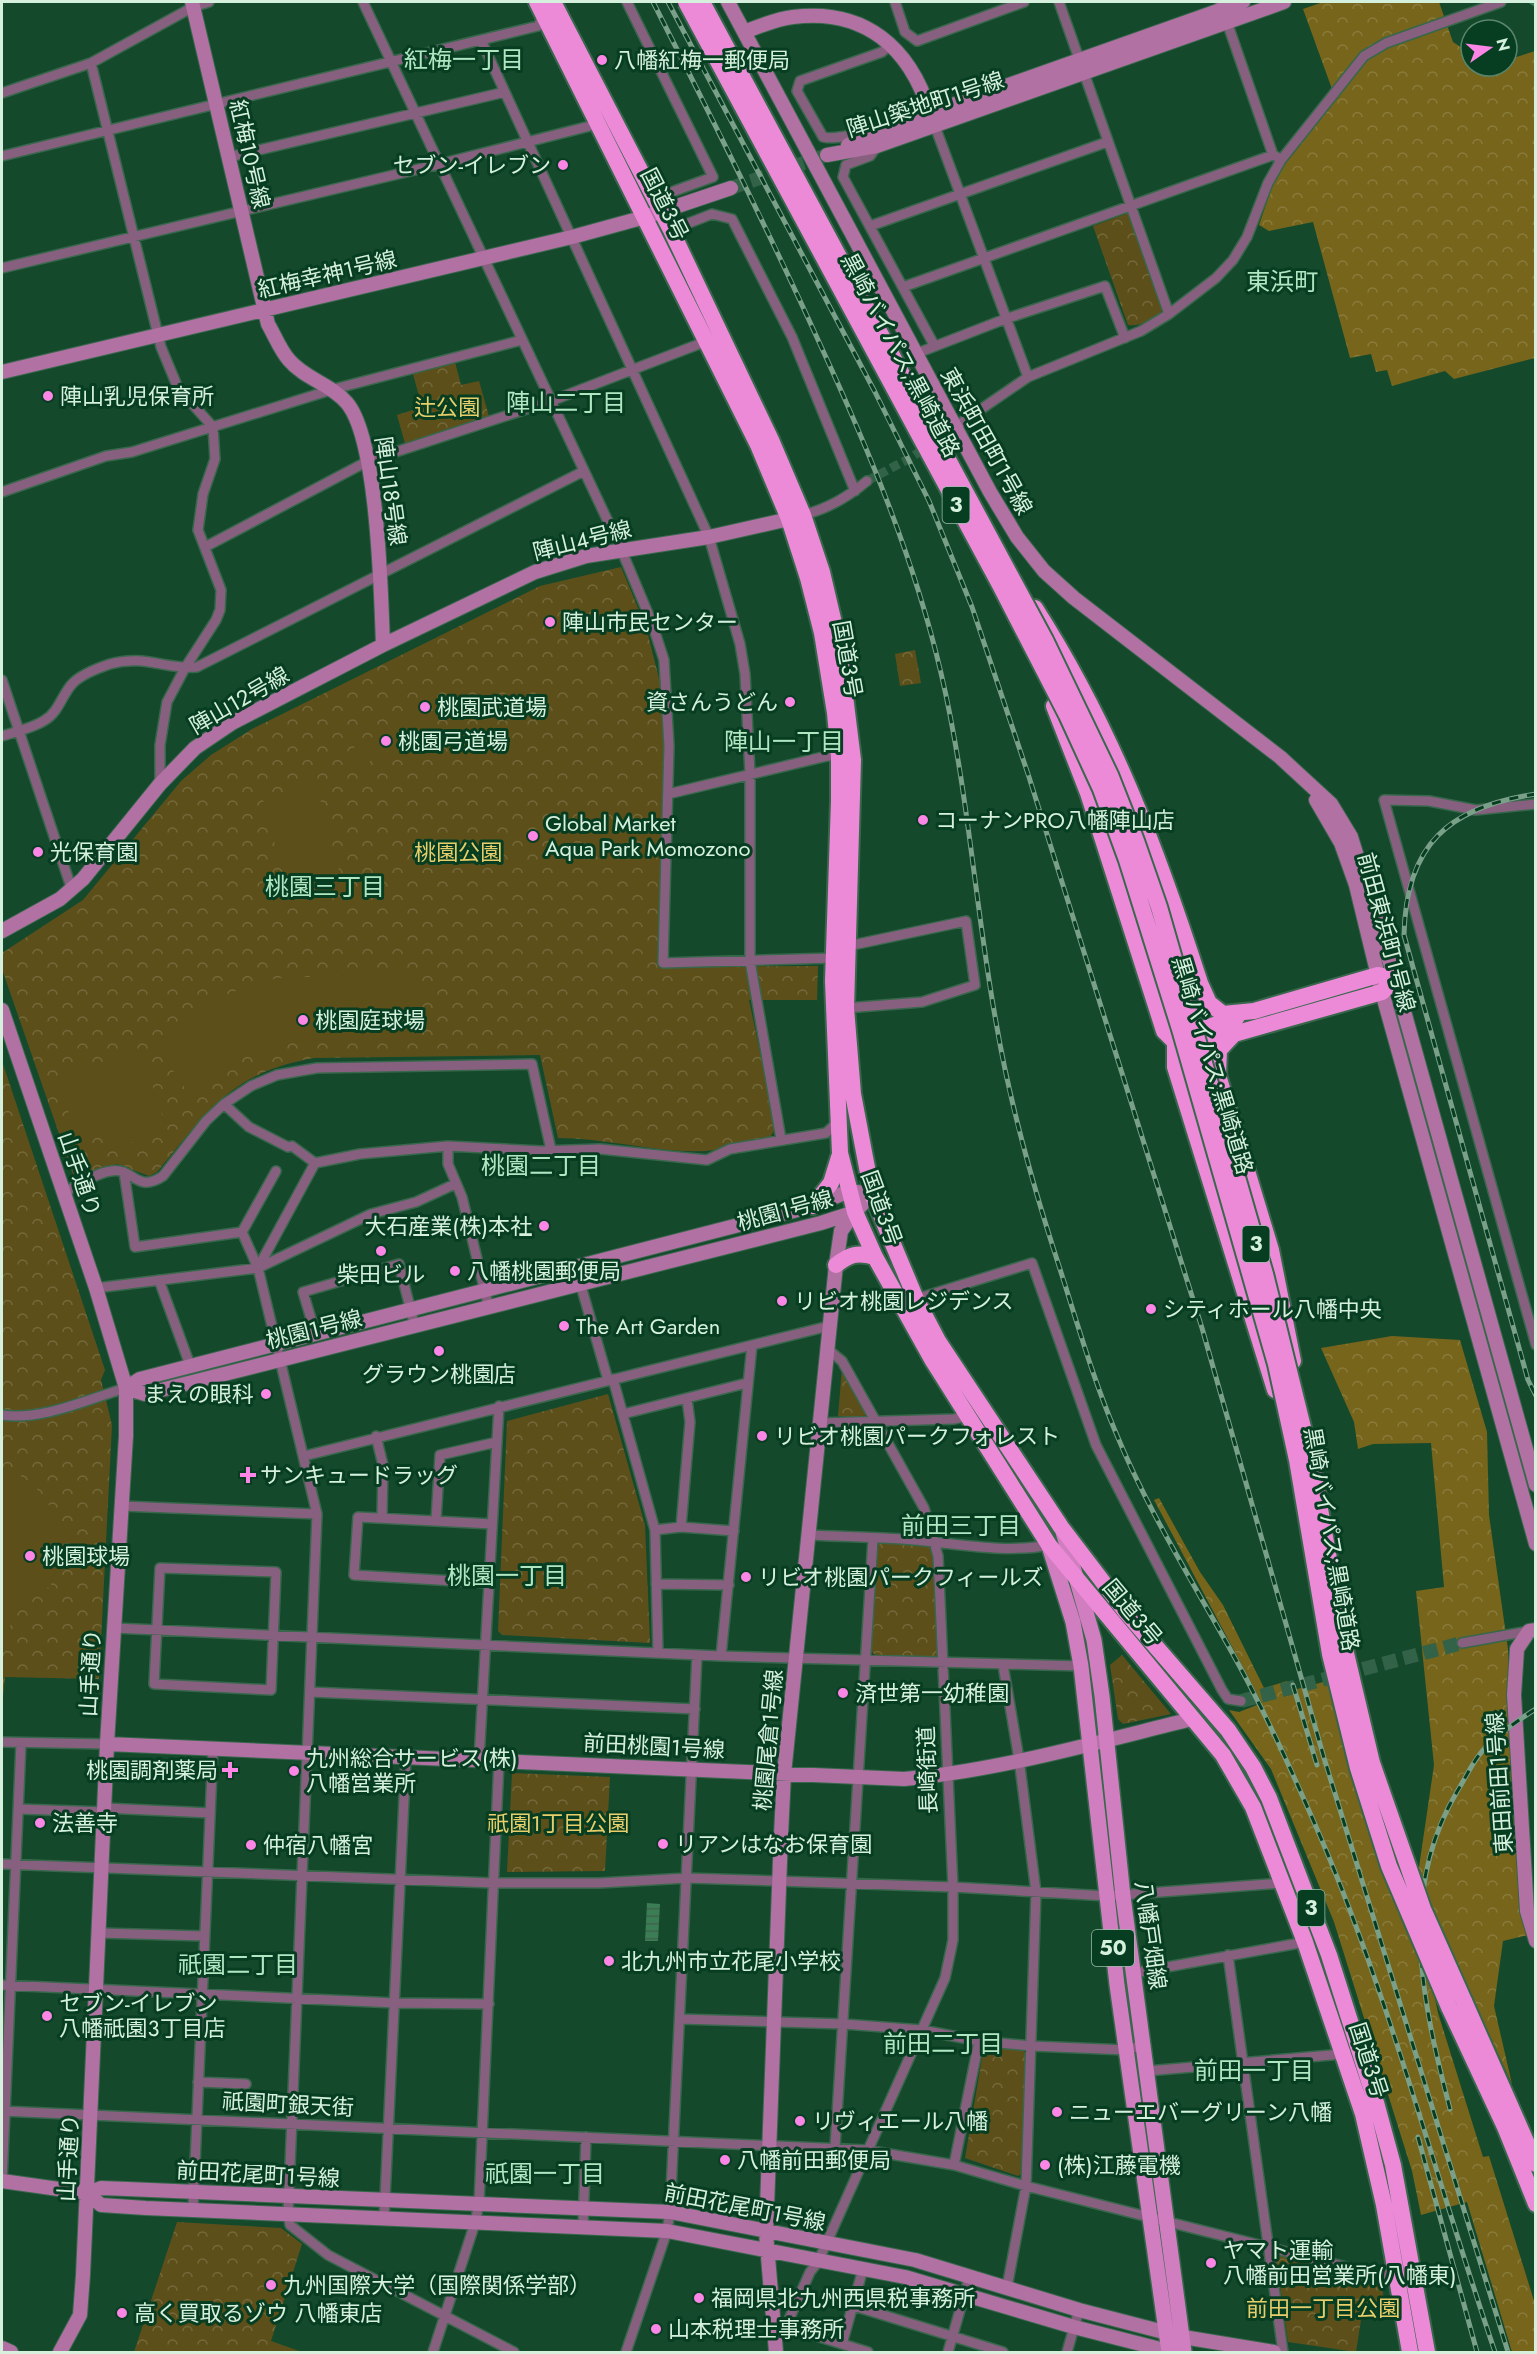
<svg xmlns="http://www.w3.org/2000/svg" width="1537" height="2354" viewBox="0 0 1537 2354" font-family="Jost,'Noto Sans JP',sans-serif">
  <defs>
    <pattern id="forest-crowns" width="20" height="18" patternUnits="userSpaceOnUse" patternTransform="scale(1.5)"><rect width="20" height="18" fill="#76651b"/><path d="M2 6a3 3 0 1 1 6 0M12 15a3 3 0 1 1 6 0" fill="none" stroke="#897b3c"/></pattern>
    <pattern id="park-crowns" width="20" height="18" patternUnits="userSpaceOnUse" patternTransform="scale(1.5)"><rect width="20" height="18" fill="#5d4f1a"/><path d="M2 6a3 3 0 1 1 6 0M12 15a3 3 0 1 1 6 0" fill="none" stroke="#74693b"/></pattern>
    <pattern id="water-rules" width="6" height="5" patternUnits="userSpaceOnUse" patternTransform="scale(1.5)"><rect width="6" height="5" fill="#3b7d55"/><path d="M0 2.5h6" fill="none" stroke="#3e624c"/></pattern>
  </defs>
  <rect width="100%" height="100%" fill="#15492c"/>
  <!-- forest -->
  <path fill="url(#forest-crowns)" d="M1323,2H1439L1453,42L1471,54V66H1507V60L1535,51V358L1454,379L1445,371L1392,386L1387,370L1376,372L1371,354L1350,358L1313,222L1269,231L1259,225L1273,184L1286,163L1336,100L1303,9Z
    M1392,1336L1460,1340L1487,1432L1489,1515L1508,1649L1511,1788L1519,1897L1528,1935L1503,1941L1494,2006L1512,2084L1432,1910L1417,1955L1433,1989L1438,2013L1483,2157L1489,2156L1535,2304V2352H1512L1467,2202L1421,2215L1412,2171L1334,1922L1271,1769L1229,1710L1239,1712L1262,1703L1154,1500L1159,1498L1200,1572L1223,1605L1264,1688L1287,1681L1290,1691L1327,1681L1352,1774L1389,1885L1418,1874L1434,1765L1416,1591L1444,1587L1431,1443L1373,1444L1358,1449L1354,1422L1321,1348Z"/>
  <!-- park -->
  <path fill="url(#park-crowns)" d="M1131,212L1164,309C1156,319 1140,327 1128,325L1093,226Z
    M455,362L461,385L479,381L490,420L406,447L397,415L422,407L413,374Z
    M621,567L646,627L665,702L658,967L818,966L817,1000H749L776,1128L770,1137C754,1140 730,1148 716,1150C666,1156 610,1138 558,1138L540,1055L314,1058C230,1073 209,1110 157,1172L149,1176L117,1164L74,1177L2,969V953L83,900L181,781L211,755L252,729L540,586Z
    M915,650L921,683L900,686L895,654Z
    M2,1061L105,1370L101,1380L112,1425L99,1679L5,1677L2,1707Z
    M842,1369L867,1412L864,1418L838,1416Z
    M608,1394L645,1525L650,1643L502,1635L498,1631L507,1421Z
    M881,1543L930,1546L937,1581L939,1654L936,1658L876,1656L871,1651L875,1547Z
    M1122,1655L1171,1714L1123,1724L1118,1719L1110,1665Z
    M512,1773L610,1777L605,1871L507,1872Z
    M989,2047L1022,2049L1026,2054L1022,2173L1018,2176L965,2158L983,2052Z
    M177,2222L281,2228L302,2244L271,2341L302,2352H134Z
    M1282,2255L1381,2283L1385,2303L1363,2307L1356,2352L1288,2342L1276,2257Z"/>
  <!-- pitch -->
  <path fill="#5d4f1a" d="M415,713L423,730L357,769L348,751Z
    M316,784L344,889L291,903L263,800Z
    M416,973L422,1037L297,1041L242,1058L189,1094L155,1044C195,1013 229,986 280,978Z
    M141,1050L167,1130L108,1151L102,1130L77,1139L58,1078Z
    M2,1468C32,1476 57,1506 59,1537C61,1555 55,1571 50,1588L32,1583L2,1642Z"/>
  <!-- water -->
  <path fill="url(#water-rules)" d="M647,1903L660,1904L658,1941H645Z"/>
  <g fill="none" stroke-linecap="round" stroke-linejoin="round">
    <!-- stream -->
    <path stroke="#3b7d55" stroke-width="3" d="M1530,2L1536,6"/>
    <!-- street-tunnel -->
    <path stroke="#326247" stroke-width="9" stroke-dasharray="9 4.5" stroke-linecap="butt" d="M867,481L912,457L955,427"/>
    <!-- secondary-tunnel -->
    <path stroke="#326247" stroke-width="14" stroke-dasharray="14 7" stroke-linecap="butt" d="M731,188L827,155
      M1241,1701L1462,1643"/>
    <defs>
      <path id="street" d="M363,2L621,549L652,623L664,660L669,746L663,963L834,958
        M627,2L713,177L655,198
        M895,2L905,32L917,41L1024,2
        M1059,2L1169,314
        M1220,2L1273,155L1277,157
        M481,40L709,537L740,644L745,674L750,774V961L781,1139
        M91,63L161,347L178,388L213,427L215,459L203,494L198,530L221,590L220,610L216,620L185,668L167,702L160,745V784
        M2,93L91,63L193,7L209,2
        M933,121L1028,377
        M875,132C858,130 840,141 823,137L797,91L800,81L882,52L891,44
        M877,146L870,156L846,165L843,177L934,345
        M2,156L538,26L544,15
        M229,157L505,92
        M870,226L1107,142
        M671,230L712,214L732,219L792,337L855,491
        M2,268L440,164L598,124
        M903,287L1273,155
        M915,354L1005,319L1105,286L1125,338
        M955,427L1028,377L1141,331L1169,314L1216,278L1233,260L1247,237L1268,183L1281,160L1364,56L1386,43L1501,2
        M2,492L106,456L132,452L334,389L522,340
        M803,515C827,509 848,497 867,481
        M205,547L368,461L551,401L707,341
        M2,680L72,890
        M2,736C15,732 33,728 45,720C59,712 62,694 73,683C82,674 98,668 110,664C144,654 167,670 197,667L584,471
        M668,794L827,756H839
        M1536,804L1476,810L1429,801L1384,800L1536,1345
        M846,1008L922,1002L975,985L966,921L848,946
        M224,1104L249,1127L288,1147L292,1146L315,1163
        M448,1146V1164L462,1197L489,1308
        M124,1172L135,1247L242,1232L258,1268L317,1514L288,2214L290,2225L328,2255L514,2352
        M64,1192C79,1185 95,1173 111,1171C134,1167 136,1194 163,1176L206,1121L224,1104L251,1086L277,1075L317,1068L532,1064L551,1150
        M242,1232L276,1171
        M575,1265L608,1380
        M258,1268L371,1214L416,1202L455,1184
        M159,1280L190,1365
        M96,1288L258,1268L315,1163L360,1154L448,1146L541,1151L600,1149L707,1160L730,1149L826,1133L839,1121
        M916,1299L1032,1263L1096,1445L1222,1690L1228,1699L1241,1701
        M315,1332L303,1292L399,1264L415,1327
        M613,1379L655,1530L658,1652
        M623,1414L747,1383
        M2,1415C42,1421 88,1399 126,1388
        M819,1423L954,1419L967,1416
        M376,1436L383,1465L382,1518
        M304,1456L829,1326
        M122,1506L317,1514
        M436,1520L440,1455L497,1442
        M681,1527L690,1422L687,1399
        M655,1530L681,1527L734,1531
        M809,1535C848,1537 887,1537 925,1541C965,1545 1009,1553 1049,1545
        M160,1568L276,1572L271,1690L154,1684Z
        M489,1583L354,1575L358,1517L492,1524
        M656,1584L729,1585
        M114,1628L721,1656L1081,1666
        M1462,1643L1529,1631
        M721,1656L752,1345
        M1003,1665L1019,1759L1036,1892L1026,2186L1007,2287
        M310,1692L695,1709
        M2,1742L107,1744
        M479,1760L499,1406
        M105,1808L210,1813
        M19,1809L105,1812
        M2,1864L493,1883H599L687,1878L953,1887L1107,1896L1282,1883
        M100,1933L204,1936
        M1228,1955L1283,2352
        M1134,1973L1305,1942
        M2,1985L396,2003L489,2004
        M680,2019L844,2024L922,2030L979,2041L1032,2046L1127,2050L1143,2045
        M1147,2071L1343,2054
        M198,2082L246,2084
        M2,2111L866,2150L954,2165L1026,2186L1382,2276L1395,2273
        M835,2147L873,1539
        M954,2165L979,2041
        M2,2181L21,1743
        M193,2210L213,1748
        M384,2219L406,1757
        M583,2228L586,2137
        M854,2306L1003,2352
        M781,2325L868,2352
        M786,2326L810,2272L818,2262L945,1978L953,1940V1887L938,1556L924,1508L842,1361L826,1348
        M842,2344L863,2269
        M433,2352L475,2223L479,2203L499,1761
        M626,2352L667,2231L670,2212L697,1655
        M948,2352L970,2275
        M1067,2352L1079,2310"/>
      <path id="secondary" d="M192,2L268,324C275,336 280,350 289,360C305,379 331,384 347,403C378,440 381,594 383,645
        M728,2L990,492L1017,537L1044,571L1074,598L1280,757L1331,804L1351,837L1395,979L1536,1485
        M744,32C760,26 776,19 793,17C864,8 910,47 930,113
        M848,145L930,113L1243,2
        M827,155L877,146L1284,2
        M2,372L572,237L645,217L731,188
        M1316,800L1341,843L1356,885L1382,992L1536,1544
        M2,931L60,899L83,879L160,784L195,748L232,723L383,645L535,572L586,556L709,537L798,517
        M2,1010L96,1288L126,1388V1436L107,1744L83,2275L80,2315L60,2352
        M126,1388L145,1394L821,1223L855,1212L872,1194
        M126,1388L140,1379L813,1206L849,1191L872,1194
        M1536,1630L1529,1631L1517,1649L1514,1695L1527,1911L1536,1941
        M107,1744L904,1779C1001,1770 1098,1742 1192,1719
        M2,2181L87,2193
        M2,2348L11,2352
        M776,2352L766,2233L781,1835L784,1774L836,1265L841,1231L855,1212
        M1172,2352L1074,2327L905,2277L667,2231L146,2208L101,2205L87,2193L101,2188L127,2189L670,2212L915,2260L1079,2310L1183,2337L1274,2352"/>
      <path id="primary" d="M1063,1532L1094,1640L1102,1696L1123,1896L1184,2352
        M1049,1546L1073,1622L1081,1666L1117,1985L1169,2352"/>
      <path id="highway" d="M537,2L758,445L789,519L808,578L822,633L835,713L839,756V801L833,981L840,1153L855,1212L875,1257L933,1361L1049,1545L1223,1755L1253,1807L1305,1942L1363,2114L1384,2205L1410,2352
        M553,2L671,230L771,440L803,515L822,572L838,640L853,760L846,1008L853,1094L872,1194L916,1299L938,1341L1061,1527L1125,1611L1228,1730L1253,1767L1269,1798L1329,1955L1377,2106L1393,2165L1427,2352
        M1035,608C1111,727 1157,849 1200,983L1209,1003L1223,1014L1254,1011L1378,975L1395,979
        M1054,706L1088,793L1164,1031L1175,1042V1067L1275,1390
        M1234,1034L1219,1050L1218,1075L1271,1250L1293,1361
        M1183,1036L1237,1017
        M1183,1042L1234,1034L1382,992L1395,979
        M813,1206L831,1183L839,1157
        M836,1265C850,1254 858,1252 875,1257
        M1464,2001L1536,2164
        M1449,2007L1505,2127L1536,2204"/>
    </defs>
    <!-- street casing -->
    <use href="#street" stroke="#38674c" stroke-width="12"/>
    <!-- secondary casing -->
    <use href="#secondary" stroke="#38674c" stroke-width="16"/>
    <!-- primary casing -->
    <use href="#primary" stroke="#38674c" stroke-width="18"/>
    <!-- highway casing -->
    <use href="#highway" stroke="#38674c" stroke-width="20"/>
    <!-- street -->
    <use href="#street" stroke="#88607f" stroke-width="9"/>
    <!-- secondary -->
    <use href="#secondary" stroke="#b171a3" stroke-width="14"/>
    <!-- primary -->
    <use href="#primary" stroke="#d07ebf" stroke-width="15"/>
    <!-- highway -->
    <use href="#highway" stroke="#ec8ad8" stroke-width="16"/>
    <defs>
      <path id="rail" d="M653,2C710,114 767,227 819,342C868,448 914,558 941,673C968,788 975,906 996,1022C1010,1105 1033,1186 1059,1266C1077,1322 1093,1379 1116,1433C1149,1514 1198,1590 1240,1667C1272,1726 1300,1789 1326,1850C1394,2013 1438,2185 1495,2352
        M668,2L875,392L929,501L972,607L1029,777L1202,1328L1324,1758L1508,2352
        M1536,794C1449,807 1406,844 1404,935L1528,1380L1536,1396
        M1293,1685L1317,1765
        M1450,2109C1422,2001 1397,1891 1458,1790C1466,1777 1474,1759 1485,1748C1500,1733 1518,1720 1536,1709
        M1418,2137L1477,2352"/>
    </defs>
    <!-- rail casing -->
    <use href="#rail" stroke="#7aa089" stroke-width="5"/>
    <!-- rail -->
    <use href="#rail" stroke="#073e22" stroke-width="3" stroke-dasharray="9" stroke-linecap="butt"/>
    <defs>
      <path id="highway-bridge" d="M686,2L1000,585L1067,715L1101,789L1127,860L1180,1029L1276,1364L1297,1460L1330,1654L1358,1768L1389,1866L1449,2007
        M702,2L1045,640L1110,775L1136,841L1159,907L1265,1274L1312,1464L1345,1649L1372,1763L1423,1909L1464,2001"/>
    </defs>
    <!-- highway-bridge casing -->
    <use href="#highway-bridge" stroke="#38674c" stroke-width="20" stroke-linecap="butt"/>
    <!-- highway-bridge -->
    <use href="#highway-bridge" stroke="#ec8ad8" stroke-width="16"/>
  </g>
  <!-- markers -->
  <g fill="#fb86e5" stroke="#073e22" stroke-width="2">
    <circle cx="602" cy="60" r="6"/>
    <circle cx="563" cy="165" r="6"/>
    <circle cx="48" cy="396" r="6"/>
    <circle cx="550" cy="622" r="6"/>
    <circle cx="790" cy="702" r="6"/>
    <circle cx="425" cy="707" r="6"/>
    <circle cx="386" cy="741" r="6"/>
    <circle cx="923" cy="820" r="6"/>
    <circle cx="533" cy="836" r="6"/>
    <circle cx="38" cy="852" r="6"/>
    <circle cx="303" cy="1020" r="6"/>
    <circle cx="544" cy="1226" r="6"/>
    <circle cx="381" cy="1251" r="6"/>
    <circle cx="455" cy="1271" r="6"/>
    <circle cx="782" cy="1301" r="6"/>
    <circle cx="1151" cy="1309" r="6"/>
    <circle cx="564" cy="1326" r="6"/>
    <circle cx="439" cy="1351" r="6"/>
    <circle cx="266" cy="1394" r="6"/>
    <circle cx="762" cy="1436" r="6"/>
    <path d="M245 1466h6v6h6v6h-6v6h-6v-6h-6v-6h6z"/>
    <circle cx="30" cy="1556" r="6"/>
    <circle cx="746" cy="1577" r="6"/>
    <circle cx="843" cy="1693" r="6"/>
    <path d="M227 1761h6v6h6v6h-6v6h-6v-6h-6v-6h6z"/>
    <circle cx="294" cy="1771" r="6"/>
    <circle cx="40" cy="1823" r="6"/>
    <circle cx="663" cy="1844" r="6"/>
    <circle cx="251" cy="1845" r="6"/>
    <circle cx="609" cy="1961" r="6"/>
    <circle cx="47" cy="2016" r="6"/>
    <circle cx="1057" cy="2112" r="6"/>
    <circle cx="800" cy="2121" r="6"/>
    <circle cx="725" cy="2160" r="6"/>
    <circle cx="1045" cy="2165" r="6"/>
    <circle cx="1211" cy="2263" r="6"/>
    <circle cx="271" cy="2285" r="6"/>
    <circle cx="699" cy="2298" r="6"/>
    <circle cx="122" cy="2313" r="6"/>
    <circle cx="656" cy="2329" r="6"/>
  </g>
  <g text-anchor="middle" stroke-width="6" stroke-linejoin="round" paint-order="stroke">
    <!-- shield labels -->
    <g fill="#073e22" stroke="#98bba6" stroke-width="1.5">
      <rect x="942.5" y="487" width="27" height="36" rx="4.5"/>
      <rect x="1242.5" y="1226" width="27" height="36" rx="4.5"/>
      <rect x="1297.5" y="1890" width="27" height="36" rx="4.5"/>
      <rect x="1092" y="1930" width="42" height="36" rx="4.5"/>
    </g>
    <g font-size="21" font-weight="bold" fill="#d6f0de">
      <text x="956" y="512">3</text>
      <text x="1256" y="1251">3</text>
      <text x="1311" y="1915">3</text>
      <text x="1113" y="1955">50</text>
    </g>
    <!-- poi labels -->
    <g font-size="22" fill="#d6f0de" stroke="#073e22" text-anchor="start">
      <text x="614" y="68">八幡紅梅一郵便局</text>
      <text x="551" y="173" text-anchor="end">セブン-イレブン</text>
      <text x="60" y="404">陣山乳児保育所</text>
      <text x="562" y="630">陣山市民センター</text>
      <text x="778" y="710" text-anchor="end">資さんうどん</text>
      <text x="437" y="715">桃園武道場</text>
      <text x="398" y="749">桃園弓道場</text>
      <text x="935" y="828">コーナンPRO八幡陣山店</text>
      <text x="545" y="831">Global Market<tspan x="545" dy="25">Aqua Park Momozono</tspan></text>
      <text x="50" y="860">光保育園</text>
      <text x="315" y="1028">桃園庭球場</text>
      <text x="532" y="1234" text-anchor="end">大石産業(株)本社</text>
      <text x="467" y="1279">八幡桃園郵便局</text>
      <text x="381" y="1282" text-anchor="middle">柴田ビル</text>
      <text x="794" y="1309">リビオ桃園レジデンス</text>
      <text x="1163" y="1317">シティホール八幡中央</text>
      <text x="576" y="1334">The Art Garden</text>
      <text x="439" y="1382" text-anchor="middle">グラウン桃園店</text>
      <text x="254" y="1402" text-anchor="end">まえの眼科</text>
      <text x="774" y="1444">リビオ桃園パークフォレスト</text>
      <text x="260" y="1483">サンキュードラッグ</text>
      <text x="42" y="1564">桃園球場</text>
      <text x="758" y="1585">リビオ桃園パークフィールズ</text>
      <text x="855" y="1701">済世第一幼稚園</text>
      <text x="306" y="1766">九州総合サービス(株)<tspan x="306" dy="25">八幡営業所</tspan></text>
      <text x="218" y="1778" text-anchor="end">桃園調剤薬局</text>
      <text x="52" y="1831">法善寺</text>
      <text x="675" y="1852">リアンはなお保育園</text>
      <text x="263" y="1853">仲宿八幡宮</text>
      <text x="621" y="1969">北九州市立花尾小学校</text>
      <text x="59" y="2011">セブン-イレブン<tspan x="59" dy="25">八幡祇園３丁目店</tspan></text>
      <text x="1069" y="2120">ニューエバーグリーン八幡</text>
      <text x="812" y="2129">リヴィエール八幡</text>
      <text x="737" y="2168">八幡前田郵便局</text>
      <text x="1057" y="2173">(株)江藤電機</text>
      <text x="1223" y="2258">ヤマト運輸<tspan x="1223" dy="25">八幡前田営業所(八幡東)</tspan></text>
      <text x="283" y="2293">九州国際大学（国際関係学部）</text>
      <text x="711" y="2306">福岡県北九州西県税事務所</text>
      <text x="134" y="2321">高く買取るゾウ 八幡東店</text>
      <text x="668" y="2337">山本税理士事務所</text>
    </g>
    <!-- street labels -->
    <g font-size="22" fill="#d6f0de" stroke="#073e22">
      <text transform="translate(925 104) rotate(-18)" y="8">陣山築地町1号線</text>
      <text transform="translate(250 154) rotate(77)" y="8">紅梅10号線</text>
      <text transform="translate(665 204) rotate(63)" y="8">国道3号</text>
      <text transform="translate(327 274) rotate(-13)" y="8">紅梅幸神1号線</text>
      <text transform="translate(901 355) rotate(62)" y="8">黒崎バイパス;黒崎道路</text>
      <text transform="translate(987 441) rotate(61)" y="8">東浜町田町1号線</text>
      <text transform="translate(391 491) rotate(82)" y="8">陣山18号線</text>
      <text transform="translate(582 540) rotate(-14)" y="8">陣山4号線</text>
      <text transform="translate(848 659) rotate(80)" y="8">国道3号</text>
      <text transform="translate(239 700) rotate(-30)" y="8">陣山12号線</text>
      <text transform="translate(1387 932) rotate(75)" y="8">前田東浜町1号線</text>
      <text transform="translate(1213 1065) rotate(73)" y="8">黒崎バイパス;黒崎道路</text>
      <text transform="translate(80 1174) rotate(71)" y="8">山手通り</text>
      <text transform="translate(882 1208) rotate(70)" y="8">国道3号</text>
      <text transform="translate(785 1210) rotate(-15)" y="8">桃園1号線</text>
      <text transform="translate(314 1329) rotate(-14)" y="8">桃園1号線</text>
      <text transform="translate(1332 1539) rotate(80)" y="8">黒崎バイパス;黒崎道路</text>
      <text transform="translate(1133 1612) rotate(50)" y="8">国道3号</text>
      <text transform="translate(90 1673) rotate(-87)" y="8">山手通り</text>
      <text transform="translate(768 1740) rotate(-85)" y="8">桃園尾倉1号線</text>
      <text transform="translate(654 1746) rotate(3)" y="8">前田桃園1号線</text>
      <text transform="translate(927 1770) rotate(-92)" y="8">長崎街道</text>
      <text transform="translate(1499 1783) rotate(-94)" y="8">東田前田1号線</text>
      <text transform="translate(1151 1935) rotate(82)" y="8">八幡戸畑線</text>
      <text transform="translate(1369 2060) rotate(72)" y="8">国道3号</text>
      <text transform="translate(288 2104) rotate(3)" y="8">祇園町銀天街</text>
      <text transform="translate(68 2158) rotate(-87)" y="8">山手通り</text>
      <text transform="translate(258 2174) rotate(3)" y="8">前田花尾町1号線</text>
      <text transform="translate(745 2207) rotate(11)" y="8">前田花尾町1号線</text>
    </g>
    <!-- park labels -->
    <g font-size="22" fill="#e8ce6b" stroke="#073e22">
      <text x="447" y="415">辻公園</text>
      <text x="458" y="860">桃園公園</text>
      <text x="558" y="1831">祇園1丁目公園</text>
      <text x="1323" y="2316">前田一丁目公園</text>
    </g>
    <!-- neighbourhood labels -->
    <g font-size="24" fill="#b1e6c2" stroke="#073e22">
      <text x="464" y="68">紅梅一丁目</text>
      <text x="1282" y="290">東浜町</text>
      <text x="566" y="411">陣山二丁目</text>
      <text x="784" y="750">陣山一丁目</text>
      <text x="325" y="895">桃園三丁目</text>
      <text x="541" y="1174">桃園二丁目</text>
      <text x="961" y="1534">前田三丁目</text>
      <text x="507" y="1584">桃園一丁目</text>
      <text x="238" y="1973">祇園二丁目</text>
      <text x="943" y="2052">前田二丁目</text>
      <text x="1254" y="2079">前田一丁目</text>
      <text x="545" y="2182">祇園一丁目</text>
    </g>
  </g>
  <!-- border -->
  <rect width="1537" height="2354" fill="none" stroke="#d6f0de" stroke-width="6"/>
  <!-- north arrow -->
  <g transform="translate(1489 48) rotate(76)"><circle r="28" fill="#073e22" stroke="#5a856d" stroke-width="1.5"/>
  <path d="M0-4.5L10 22L0 15L-10 22Z" fill="#fb86e5"/>
  <text y="-9" font-size="16" font-weight="bold" text-anchor="middle" fill="#d6f0de">N</text>
  </g>
</svg>
